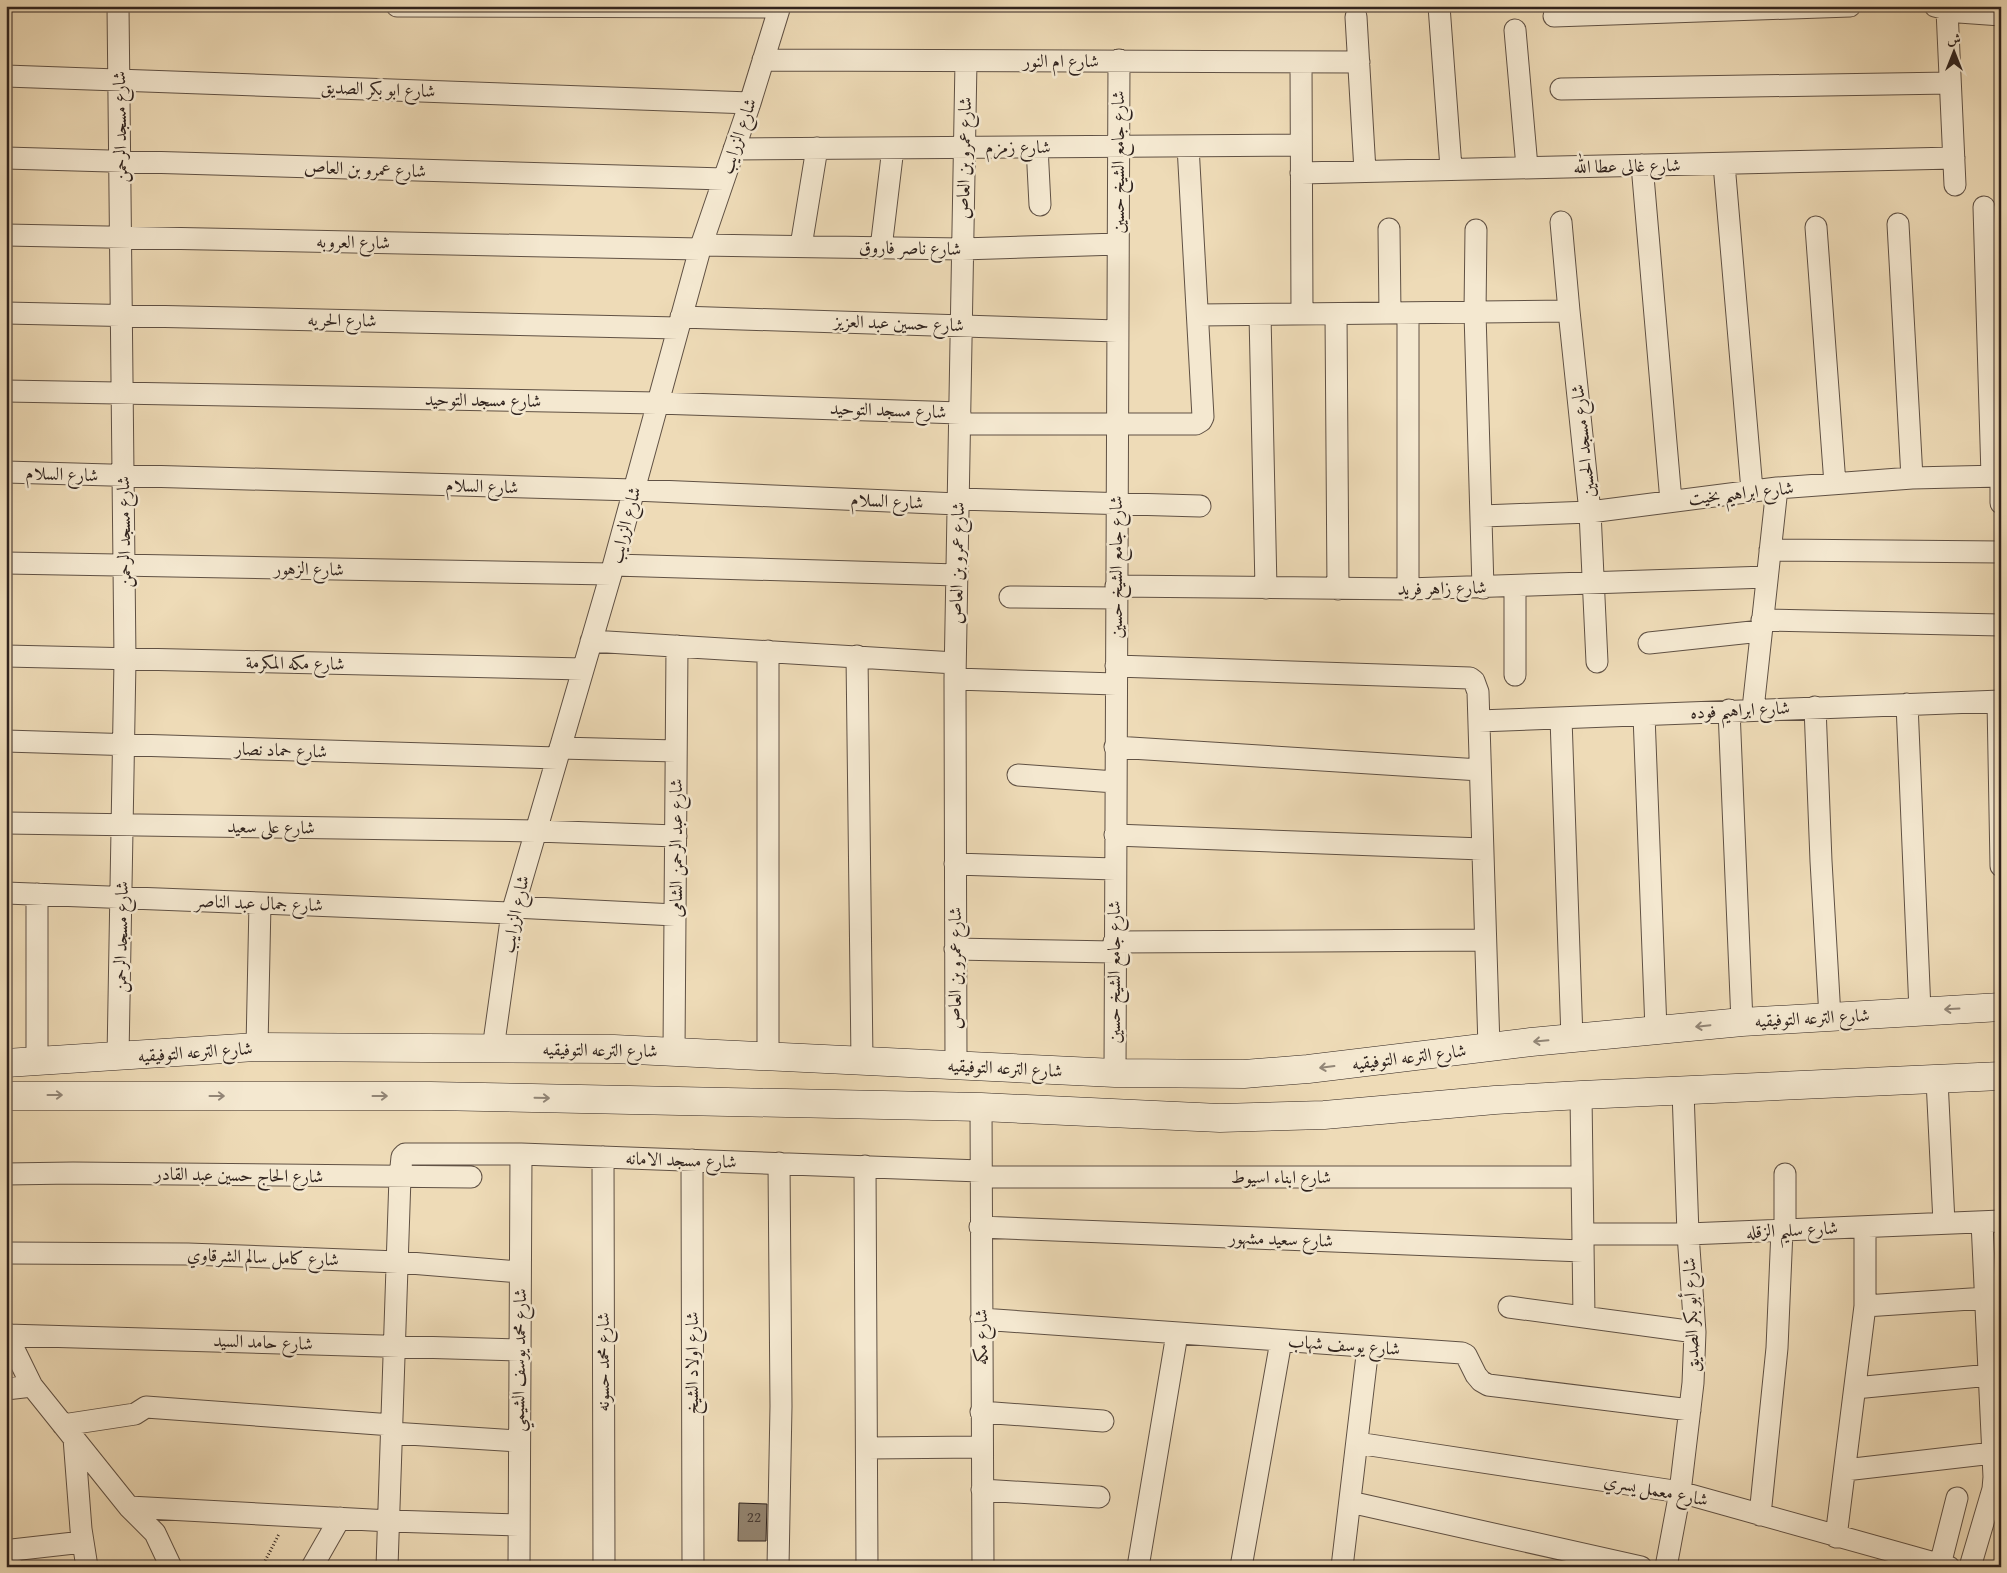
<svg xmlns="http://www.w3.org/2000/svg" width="2007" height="1573" viewBox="0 0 2007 1573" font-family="'Gentium Book Plus',Amiri,serif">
  <rect width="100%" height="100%" fill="#eedbb7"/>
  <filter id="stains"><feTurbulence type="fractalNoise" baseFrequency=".004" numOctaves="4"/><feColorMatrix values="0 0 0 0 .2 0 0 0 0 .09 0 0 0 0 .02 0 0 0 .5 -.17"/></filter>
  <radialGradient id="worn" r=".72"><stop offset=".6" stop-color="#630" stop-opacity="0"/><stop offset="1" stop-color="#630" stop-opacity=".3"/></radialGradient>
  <!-- building -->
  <path fill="#93836e" stroke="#30231e" d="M739,1503L767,1504L766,1541H738Z"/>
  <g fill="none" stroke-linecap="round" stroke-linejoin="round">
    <defs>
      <path id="street" d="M397,6L779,7
        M1439,6L1451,168
        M1935,6L1959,12L2001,15
        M1947,10L1955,185
        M1554,16L1850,6
        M1356,17L1365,171
        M1515,30L1527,167
        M763,60L1359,62
        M1301,62L1302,314
        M6,76L750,103
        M1561,89L1950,83
        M1037,147L1040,205
        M734,149L1301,145
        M6,158L724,179
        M1724,164L1752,490
        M1642,165L1671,501
        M1301,173L1954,158
        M1984,207L1992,476
        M1561,222L1569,311L1590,512L1597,662
        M1898,224L1912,478
        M1816,227L1835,484
        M1389,229L1390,313
        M1476,230L1475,313L1483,588
        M6,235L700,249
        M701,245L962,249L1118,244
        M801,246L817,148
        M881,248L893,148
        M6,313L678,328
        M1408,313V589
        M1336,314L1338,589
        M1198,315L1569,311
        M1260,315L1266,588
        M681,317L1117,331
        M6,391L657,403L960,413
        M960,424H1196L1201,421L1203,417L1188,146
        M6,472L634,490L958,504
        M2001,476V503
        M958,499L1200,506
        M1482,516L1590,512L1777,488L1912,478L2001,476
        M1770,550L2001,552
        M6,563L611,574
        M614,565L957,575
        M1116,586L1408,589L1767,577
        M1010,597L1116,598
        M1762,620L2001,625
        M591,641L955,663
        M1649,643L1761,631
        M768,651V1056
        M6,656L583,669
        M857,656L862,1061
        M1116,666L1470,678L1474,681L1478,692L1489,1047
        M1515,675V586
        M955,679L1116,684
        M1998,701L2001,866
        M1907,704L1920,1011
        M1815,707L1821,861L1830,1017
        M1753,709L1777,488
        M1729,710L1742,1022
        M1644,715L1656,1030
        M1561,718L1572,1039
        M1479,721L2001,701
        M6,741L557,758
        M1115,747L1480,770
        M560,748L676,751
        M1018,775L1115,782
        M6,823L536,831L676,836
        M1115,835L1482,849
        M955,864L1115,869
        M6,893L512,913
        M514,907L675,915
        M1114,942L1485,940
        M955,949L1114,952
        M257,1047L260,903
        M493,1049L512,913L611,574L700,249L750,103L780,6
        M674,1051L677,646
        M118,1057L125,660L118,6
        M37,1061V894
        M956,1065L955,679L966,61
        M1115,1073L1119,60
        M1937,1080L1944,1223
        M1581,1095L1584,1317
        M981,1107L983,1567
        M603,1157L604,1567
        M692,1160L693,1567
        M865,1166L867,1567
        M6,1174L73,1173L471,1177
        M1785,1174V1230
        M980,1177H1582
        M980,1227L1583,1251
        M1583,1234H1688L2001,1221
        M6,1253L188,1254L398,1262L520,1272
        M1865,1306L1986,1298
        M1509,1307L1695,1332
        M981,1319L1462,1353L1466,1355L1476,1375L1481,1381L1488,1385L1690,1410
        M6,1333L32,1386L129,1507L155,1533L171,1567
        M7,1335L520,1350
        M1855,1388L1990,1375
        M6,1389L32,1386
        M981,1412L1103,1421
        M63,1425L135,1414L146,1407L392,1425
        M392,1433L518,1441
        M74,1438L81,1529L87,1567
        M1357,1443L1680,1492L1949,1567
        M867,1448L982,1447
        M1845,1470L1993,1453
        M982,1490L1099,1497
        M1350,1502L1641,1567
        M129,1507L390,1521L519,1525
        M1760,1515L1777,1348L1782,1230
        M1836,1537L1865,1306V1227
        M1940,1565L1957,1498
        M9,1567L12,1550L83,1542
        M312,1567L340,1518
        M387,1567L400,1177L402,1157L405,1154H521L980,1171
        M519,1567L521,1154
        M778,1567L781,1406L779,1163
        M1138,1567L1177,1334
        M1241,1567L1281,1341
        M1342,1567L1368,1347
        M1666,1567L1680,1492L1693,1383L1695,1332L1688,1234L1683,1091
        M1970,1567L1993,1489L1994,1477L1982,1222"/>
      <path id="secondary" d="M6,1063L257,1047L614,1049L1115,1073L1244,1074L1308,1069L1531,1042L1742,1022L2001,1007
        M6,1096H431L981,1107L1220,1118L1324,1115L1495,1100L1581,1095L2001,1076"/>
    </defs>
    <!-- street casing -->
    <use href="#street" stroke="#605144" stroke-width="23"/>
    <!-- secondary casing -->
    <use href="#secondary" stroke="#30231e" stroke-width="29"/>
    <!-- path -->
    <path stroke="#30231e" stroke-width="3" stroke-dasharray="1 2.5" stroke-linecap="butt" d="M262,1567L279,1534"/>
    <!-- street -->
    <use href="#street" stroke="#f4e8d0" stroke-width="21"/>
    <!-- secondary -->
    <use href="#secondary" stroke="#f4e8d0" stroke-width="28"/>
  </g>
  <!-- one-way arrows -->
  <defs><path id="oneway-shaft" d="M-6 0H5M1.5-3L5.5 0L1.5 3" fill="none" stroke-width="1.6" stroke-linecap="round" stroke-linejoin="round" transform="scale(1.25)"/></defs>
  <g stroke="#928677">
    <use href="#oneway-shaft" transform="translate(1952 1009) rotate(177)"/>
    <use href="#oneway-shaft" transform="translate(1703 1026) rotate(174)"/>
    <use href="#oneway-shaft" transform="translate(1541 1041) rotate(175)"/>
    <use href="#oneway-shaft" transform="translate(1327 1067) rotate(173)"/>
    <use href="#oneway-shaft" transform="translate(55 1095)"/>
    <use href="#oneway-shaft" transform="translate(217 1096)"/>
    <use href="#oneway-shaft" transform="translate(380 1096)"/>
    <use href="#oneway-shaft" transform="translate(542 1098) rotate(1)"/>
  </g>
  <g text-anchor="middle" stroke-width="5" stroke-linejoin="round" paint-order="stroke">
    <!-- number labels -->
    <g font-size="15" fill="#493b32">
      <text x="754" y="1522">22</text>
    </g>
    <!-- street labels -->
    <g font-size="18" fill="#30231e" stroke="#f4e8d0">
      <text x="1061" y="67">شارع ام النور</text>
      <text transform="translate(378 89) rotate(2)" y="6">شارع ابو بكر الصديق</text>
      <text transform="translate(120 127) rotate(-91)" y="6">شارع مسجد الرحمن</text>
      <text transform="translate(738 136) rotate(-71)" y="6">شارع الزرايب</text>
      <text x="1018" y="153">شارع زمزم</text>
      <text transform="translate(964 158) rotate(-89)" y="6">شارع عمرو بن العاص</text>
      <text transform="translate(1118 162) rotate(-90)" y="6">شارع جامع الشيخ حسين</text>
      <text transform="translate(1627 166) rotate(-1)" y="6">شارع غالى عطا الله</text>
      <text transform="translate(365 169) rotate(2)" y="6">شارع عمرو بن العاص</text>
      <text transform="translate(353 242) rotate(1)" y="6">شارع العروبه</text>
      <text transform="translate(910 248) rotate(1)" y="6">شارع ناصر فاروق</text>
      <text transform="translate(342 320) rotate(1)" y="6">شارع الحريه</text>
      <text transform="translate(899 323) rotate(2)" y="6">شارع حسين عبد العزيز</text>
      <text transform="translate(483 400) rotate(1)" y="6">شارع مسجد التوحيد</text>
      <text transform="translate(888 410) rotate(2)" y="6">شارع مسجد التوحيد</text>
      <text transform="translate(1583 441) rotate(-96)" y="6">شارع مسجد الحسين</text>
      <text transform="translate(62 474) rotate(2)" y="6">شارع السلام</text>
      <text transform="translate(482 486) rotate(2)" y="6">شارع السلام</text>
      <text transform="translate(1741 493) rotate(-6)" y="6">شارع ابراهيم بخيت</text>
      <text transform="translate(887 501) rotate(3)" y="6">شارع السلام</text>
      <text transform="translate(625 525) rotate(-75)" y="6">شارع الزرايب</text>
      <text transform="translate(124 532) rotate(-91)" y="6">شارع مسجد الرحمن</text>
      <text transform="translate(957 563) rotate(-89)" y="6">شارع عمرو بن العاص</text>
      <text transform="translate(1116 567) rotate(-90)" y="6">شارع جامع الشيخ حسين</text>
      <text transform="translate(309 569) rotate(1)" y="6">شارع الزهور</text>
      <text transform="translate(1442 588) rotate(-1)" y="6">شارع زاهر فريد</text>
      <text transform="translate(295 663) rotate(1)" y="6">شارع مكه المكرمة</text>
      <text transform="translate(1740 710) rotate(-3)" y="6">شارع ابراهيم فوده</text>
      <text transform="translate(281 750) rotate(2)" y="6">شارع حماد نصار</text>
      <text transform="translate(271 827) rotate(1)" y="6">شارع على سعيد</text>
      <text transform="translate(676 848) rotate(-90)" y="6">شارع عبد الرحمن الشامى</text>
      <text transform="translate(259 903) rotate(2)" y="6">شارع جمال عبد الناصر</text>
      <text transform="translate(515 914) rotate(-78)" y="6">شارع الزرايب</text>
      <text transform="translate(121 937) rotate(-89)" y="6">شارع مسجد الرحمن</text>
      <text transform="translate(955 968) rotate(-90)" y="6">شارع عمرو بن العاص</text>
      <text transform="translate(1114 972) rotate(-90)" y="6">شارع جامع الشيخ حسين</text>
      <text transform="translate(1812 1018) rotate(-3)" y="6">شارع الترعه التوفيقيه</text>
      <text transform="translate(600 1050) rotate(1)" y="6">شارع الترعه التوفيقيه</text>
      <text transform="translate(195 1052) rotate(-4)" y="6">شارع الترعه التوفيقيه</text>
      <text transform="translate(1409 1057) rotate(-7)" y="6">شارع الترعه التوفيقيه</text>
      <text transform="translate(1005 1068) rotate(3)" y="6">شارع الترعه التوفيقيه</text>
      <text transform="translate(681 1160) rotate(2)" y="6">شارع مسجد الامانه</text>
      <text transform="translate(239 1175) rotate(1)" y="6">شارع الحاج حسين عبد القادر</text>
      <text x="1281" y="1183">شارع ابناء اسيوط</text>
      <text transform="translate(1792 1230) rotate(-3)" y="6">شارع سليم الزقله</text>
      <text transform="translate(1281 1239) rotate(2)" y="6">شارع سعيد مشهور</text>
      <text transform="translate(263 1257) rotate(2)" y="6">شارع كامل سالم الشرقاوي</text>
      <text transform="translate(1691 1315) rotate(-92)" y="6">شارع أبو بكر الصديق</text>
      <text transform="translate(981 1337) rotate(-90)" y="6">شارع مكه</text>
      <text transform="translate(263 1342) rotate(2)" y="6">شارع حامد السيد</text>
      <text transform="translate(1344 1345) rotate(4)" y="6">شارع يوسف شهاب</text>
      <text transform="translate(519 1360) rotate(-89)" y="6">شارع محمد يوسف الشيمي</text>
      <text transform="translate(603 1362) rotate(-90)" y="6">شارع محمد حسونه</text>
      <text transform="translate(692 1363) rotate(-90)" y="6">شارع اولاد الشيخ</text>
      <text transform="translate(1656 1490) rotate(11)" y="6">شارع معمل يسري</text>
    </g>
  </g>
  <!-- margin -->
  <rect width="2007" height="1573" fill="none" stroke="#eedbb7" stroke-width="25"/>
  <rect x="8" y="8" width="1992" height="1558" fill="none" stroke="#30231e" stroke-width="2.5"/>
  <rect x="12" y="12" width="1982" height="1548" fill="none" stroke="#30231e"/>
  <!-- north arrow -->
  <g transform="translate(1954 52)" stroke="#f4e8d0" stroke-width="4" paint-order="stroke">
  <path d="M0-4L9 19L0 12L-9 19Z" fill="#30231e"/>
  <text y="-8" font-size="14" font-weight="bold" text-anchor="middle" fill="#30231e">ش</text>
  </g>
  <rect width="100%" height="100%" filter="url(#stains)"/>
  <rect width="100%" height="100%" fill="url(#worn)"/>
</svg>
